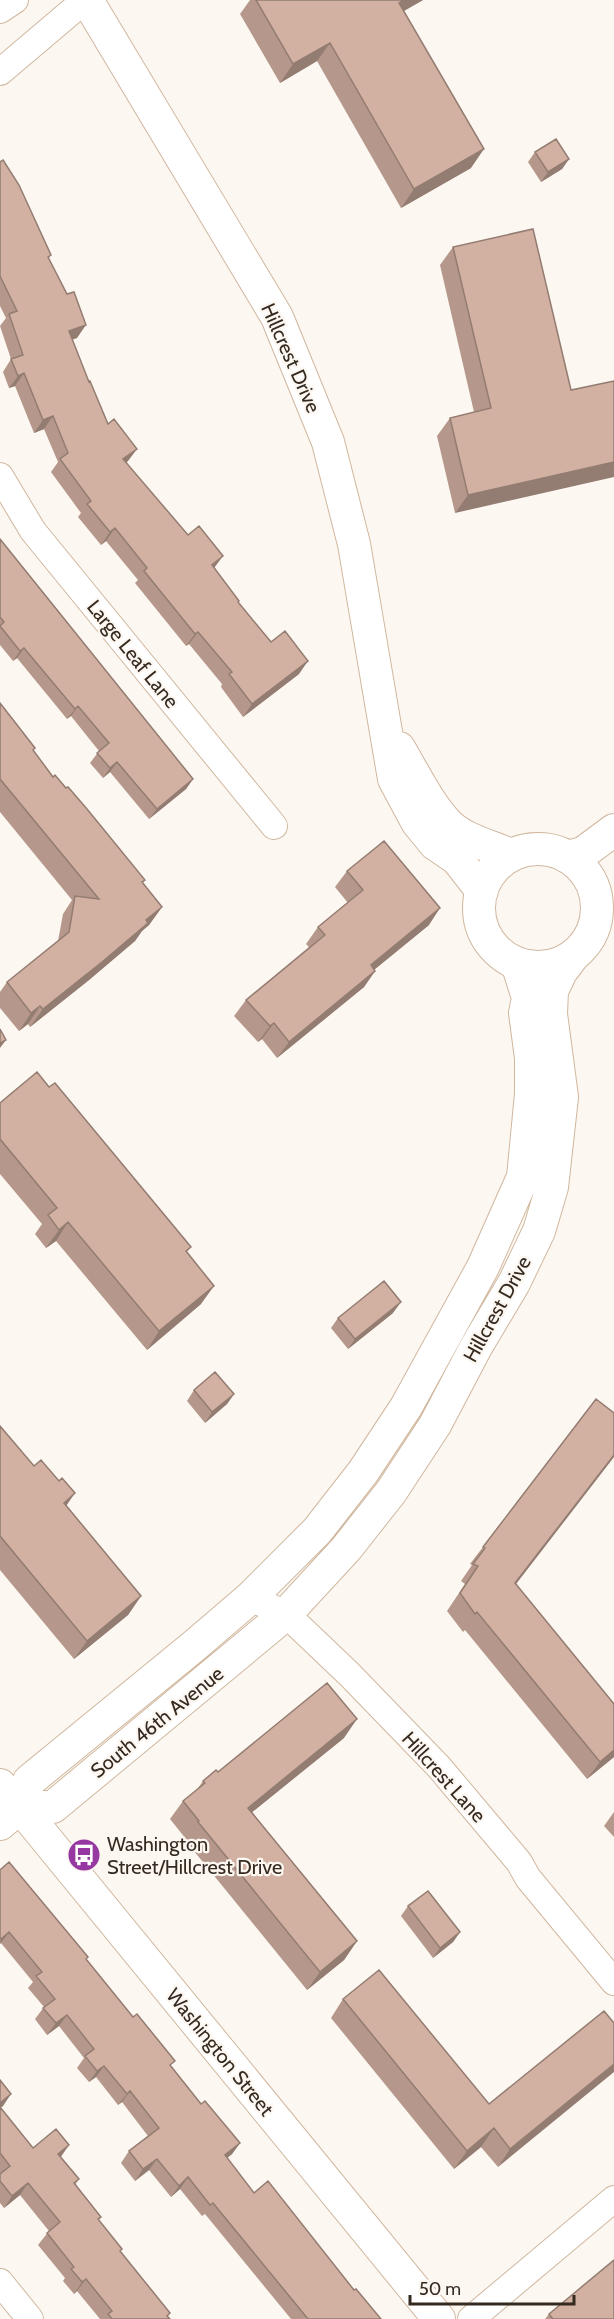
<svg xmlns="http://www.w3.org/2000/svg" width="614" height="2319" viewBox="0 0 614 2319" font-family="Cabin,sans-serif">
  <rect width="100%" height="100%" fill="#fdf7f2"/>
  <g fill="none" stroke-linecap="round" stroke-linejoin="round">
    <defs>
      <path id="minor" d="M0,10L15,0
        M0,72L85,0
        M0,476L33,531L274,826
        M250,1598L286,1614L350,1675L439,1767L519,1862L528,1878L614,1982
        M0,2282L30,2319
        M471,2319L614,2199"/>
      <path id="tertiary" d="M87,0L277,317L328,442L354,544L394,779L417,822L435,844L457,859L482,891
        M399,748C414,773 428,803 448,824C464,840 491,846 511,855
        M479 908a59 59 0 1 1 118 0a59 59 0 1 1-118 0Z
        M567,857L583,853L614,830
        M0,1785L20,1807L439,2319
        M20,1807H53L286,1614L346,1549L391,1492L435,1425L476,1347L514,1283L539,1231L552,1187L562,1097L551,1014L552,991L561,972L573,956
        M0,1824L20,1807L29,1781L194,1646L250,1598L317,1531L363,1472L406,1407L483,1267L523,1177L531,1094V1058L525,1013L528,998L517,963"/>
    </defs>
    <!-- minor casing -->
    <use href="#minor" stroke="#d0b79e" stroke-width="28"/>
    <!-- tertiary casing -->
    <use href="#tertiary" stroke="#d0b79e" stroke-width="34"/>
    <!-- minor -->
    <use href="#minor" stroke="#fff" stroke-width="26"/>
    <!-- tertiary -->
    <use href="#tertiary" stroke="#fff" stroke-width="32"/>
  </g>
  <!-- wall -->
  <path fill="#b5988b" d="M250,0H423L404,11L471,168L401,208L317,61L280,83L240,14Z
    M535,152L569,159L562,169L541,182L528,162Z
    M0,162L51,255L49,258L77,338L72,339L89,382L108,424L128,461L126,463L215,568L238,603L299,674L243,717L221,687L222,684L189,644L186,646L135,583L138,580L106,541L101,545L78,517L81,513L51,472L58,462L44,429L34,433L15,386L9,388L3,372L11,359L0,326L6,318L0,306Z
    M453,247L571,390L455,513L437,436L450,418L474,412L440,265Z
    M0,539L193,779L186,789L149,819L110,772L103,778L90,763L99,751L71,716L67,719L17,658L13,661L0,645Z
    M0,703L35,748L33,751L53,777L145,880L143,883L162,907L149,925L142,931L135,941L89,980L30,1027L28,1024L19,1031L0,1008V992L7,982L58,941L63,914L72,900L0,812Z
    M347,871L429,925L374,970L375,971L364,987L277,1058L262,1039L258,1042L234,1016L246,1000L309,947L306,944L318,927L348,903L335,887Z
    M49,1087L191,1247L187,1252L201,1304L147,1350L56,1241L46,1248L35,1234L42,1224L0,1174V1103Z
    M393,1313L348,1349L331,1328L338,1318Z
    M194,1390L234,1394L227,1404L205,1423L187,1401Z
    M596,1399L516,1584L614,1757L587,1779L465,1630L463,1632L447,1611L465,1584L461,1581L472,1565L470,1564L483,1547Z
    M0,1426L141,1596L128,1615L74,1659L0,1570Z
    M344,1738L252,1812L357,1941L344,1960L307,1990L185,1840L186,1839L170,1819L183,1801L196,1791L203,1781L218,1772Z
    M614,1812V1837L604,1826Z
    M0,1870L88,1957L86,1959L201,2104L240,2143L232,2154L227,2158L254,2193L354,2290L381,2319H291L205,2214L202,2216L180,2189L171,2197L149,2170L135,2181L121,2163L129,2151L148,2136L122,2102L118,2105L96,2077L89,2082L77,2068L84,2058L59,2026L47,2035L35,2019L44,2007L28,1988L33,1982L1,1943L0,1944Z
    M408,1906L460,1932L453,1942L433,1958L401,1916Z
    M343,1999L489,2104L614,2023L498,2167L481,2147L454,2169L331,2018Z
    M0,2080L3,2106L0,2108L33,2148L69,2145L61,2157L79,2179L75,2185L101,2217L99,2220L120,2252L170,2319H100L77,2291L74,2294L63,2281L65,2278L38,2245L49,2231L20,2195L4,2208L0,2203Z
    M549,2314L614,2319H545Z"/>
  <!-- shaded-wall -->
  <path fill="#937c71" d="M404,0H423L386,21L399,3Z
    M330,43L317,61L280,83L293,64Z
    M484,149L471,168L401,208L414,189Z
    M569,159L562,169L541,182L548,172Z
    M86,325L77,338L60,344L69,331Z
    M24,373L15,386L9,388L18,376Z
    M53,416L44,429L34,433L43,420Z
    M137,449L128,461L114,472L123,459Z
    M614,462V477L455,513L468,495Z
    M115,528L106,541L101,545L110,532Z
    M223,556L214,568L212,565Z
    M198,632L189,644L186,646L195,634Z
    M24,648L17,658L13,661L20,651Z
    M308,661L299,674L243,717L252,704Z
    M78,706L71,716L67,719L75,709Z
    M117,762L110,772L103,778L110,768Z
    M193,779L186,789L149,819L157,809Z
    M162,907L149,925L142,931L135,941L89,980L30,1027L43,1009Z
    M440,908L429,925L359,982L371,965Z
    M375,971L364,987L277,1058L289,1042Z
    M40,1006L28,1024L19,1031L31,1013Z
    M274,1023L262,1039L258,1042L270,1026Z
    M6,1040L0,1048V1043Z
    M68,1222L56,1241L46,1248L59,1230Z
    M214,1286L201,1304L147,1350L159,1331Z
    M401,1302L393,1313L348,1349L355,1339Z
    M234,1394L227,1404L205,1423L212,1412Z
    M614,1455V1457L503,1601L515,1583Z
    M75,1493L62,1512L64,1503Z
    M141,1596L128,1615L74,1659L87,1641Z
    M357,1719L344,1738L235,1826L248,1808Z
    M614,1750V1757L587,1779L600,1762Z
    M9,1932L0,1944L1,1939Z
    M460,1932L453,1942L433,1958L440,1948Z
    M357,1941L344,1960L307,1990L320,1972Z
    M67,2015L59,2026L47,2035L56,2023Z
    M614,2064V2072L498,2167L510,2149Z
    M104,2066L96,2077L89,2082L97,2071Z
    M130,2091L122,2102L118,2105L127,2094Z
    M11,2094L3,2106L0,2108V2103Z
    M494,2128L481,2147L454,2169L467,2151Z
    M240,2143L232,2154L216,2167L225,2155Z
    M69,2145L60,2157L58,2154Z
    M157,2159L149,2170L135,2181L143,2169Z
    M188,2177L180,2189L171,2197L179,2186Z
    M28,2183L20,2195L4,2208L12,2196Z
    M86,2279L77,2291L74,2294L82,2282Z"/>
  <!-- building -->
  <path fill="#d2b1a2" stroke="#937c71" stroke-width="1.5" d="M256,0H404L399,3L484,149L414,189L330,43L293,64Z
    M556,139L569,159L548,172L535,152Z
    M3,160L19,185L51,255L48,257L67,294L74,292L86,325L69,331L89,382L90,381L108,424L114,419L137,449L123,459L188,535L199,526L223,556L212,565L239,601L238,602L271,642L285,631L308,661L252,704L229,674L232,672L198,632L195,634L144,571L147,568L115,528L110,532L87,504L91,501L60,459L68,453L53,416L43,420L24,373L18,376L11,359L23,355L9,314L17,311L0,276V162Z
    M533,229L571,390L614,381V462L468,495L450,418L491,408L453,247Z
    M0,539L193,779L157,809L117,762L110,768L97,753L109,743L78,706L75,709L24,648L20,651L0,626L4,622L0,617Z
    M0,703L35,748L33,750L53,777L55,775L66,788L68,787L87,809L145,880L142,882L162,907L146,920L148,923L102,962L43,1009L40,1006L31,1013L7,982L69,932L75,896L99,899L0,779Z
    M384,841L440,908L371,965L375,971L289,1042L274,1023L270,1026L246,1000L325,935L318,927L363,890L347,871Z
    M0,1029L6,1040L0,1043Z
    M37,1072L49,1087L55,1083L191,1247L186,1251L214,1286L159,1331L68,1222L59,1230L48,1215L57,1208L0,1139V1103Z
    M384,1281L401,1302L355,1339L338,1318Z
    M215,1372L234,1394L212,1412L194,1390Z
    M596,1399L614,1413V1455L515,1583L614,1704V1750L600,1762L477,1612L475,1614L460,1593L478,1566L473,1564L485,1548L483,1547Z
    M0,1426L34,1466L41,1460L59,1481L62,1478L75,1493L64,1503L141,1596L87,1641L0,1536Z
    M327,1683L357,1719L248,1808L357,1941L320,1972L198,1822L199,1821L183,1801L205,1783L203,1781L216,1770L218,1772Z
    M9,1862L88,1957L86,1959L133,2017L137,2014L175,2061L170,2065L201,2104L205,2101L240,2143L225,2155L254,2193L268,2181L354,2290L356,2289L381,2319H308L213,2203L210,2205L188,2177L179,2186L157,2159L143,2169L129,2151L159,2128L130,2091L127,2094L104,2066L97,2071L85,2056L94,2049L67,2015L56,2023L43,2008L55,1999L36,1976L42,1972L9,1932L1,1939L0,1938V1870Z
    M428,1891L460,1932L440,1948L408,1906Z
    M379,1970L489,2104L604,2011L614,2023V2064L510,2149L494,2128L467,2151L343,1999Z
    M0,2080L11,2094L0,2103Z
    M0,2107L33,2148L56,2129L69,2145L58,2154L79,2179L74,2183L101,2217L98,2219L122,2249L120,2251L170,2313L167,2316L170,2319H112L108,2314L112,2311L86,2279L82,2282L71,2269L74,2267L47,2233L60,2222L28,2183L12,2196L0,2181V2174L10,2166L0,2153Z
    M614,2260V2319H553L549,2314Z"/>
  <!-- icons -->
  <defs>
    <symbol id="bus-disc" viewBox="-11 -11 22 22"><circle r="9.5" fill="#9638a1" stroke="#fdf7f2"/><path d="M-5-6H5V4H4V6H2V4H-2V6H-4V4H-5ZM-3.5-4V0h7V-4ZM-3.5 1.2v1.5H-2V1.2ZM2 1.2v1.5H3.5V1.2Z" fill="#fff"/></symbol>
  </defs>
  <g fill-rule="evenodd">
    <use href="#bus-disc" x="65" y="1836" width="38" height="38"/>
  </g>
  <g text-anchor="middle" stroke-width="4.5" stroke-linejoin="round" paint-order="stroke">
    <!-- street labels -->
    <g font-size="20" fill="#342a20" stroke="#fdf7f2">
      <text transform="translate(291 358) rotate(66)" y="7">Hillcrest Drive</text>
      <text transform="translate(133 654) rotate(51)" y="7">Large Leaf Lane</text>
      <text transform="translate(497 1309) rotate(-61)" y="7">Hillcrest Drive</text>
      <text transform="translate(157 1722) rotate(-39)" y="7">South 46th Avenue</text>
      <text transform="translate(444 1777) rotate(48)" y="7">Hillcrest Lane</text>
      <text transform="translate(220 2052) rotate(51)" y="7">Washington Street</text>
    </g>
    <!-- poi labels -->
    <g font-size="20" fill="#342a20" stroke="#fdf7f2" text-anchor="start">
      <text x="107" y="1851">Washington<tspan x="107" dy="23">Street/Hillcrest Drive</tspan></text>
    </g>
  </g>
  <!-- scale -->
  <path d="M410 2295v9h164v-9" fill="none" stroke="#342a20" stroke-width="3"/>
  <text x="419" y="2295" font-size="18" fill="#342a20" stroke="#fdf7f2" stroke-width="4.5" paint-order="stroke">50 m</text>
</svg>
